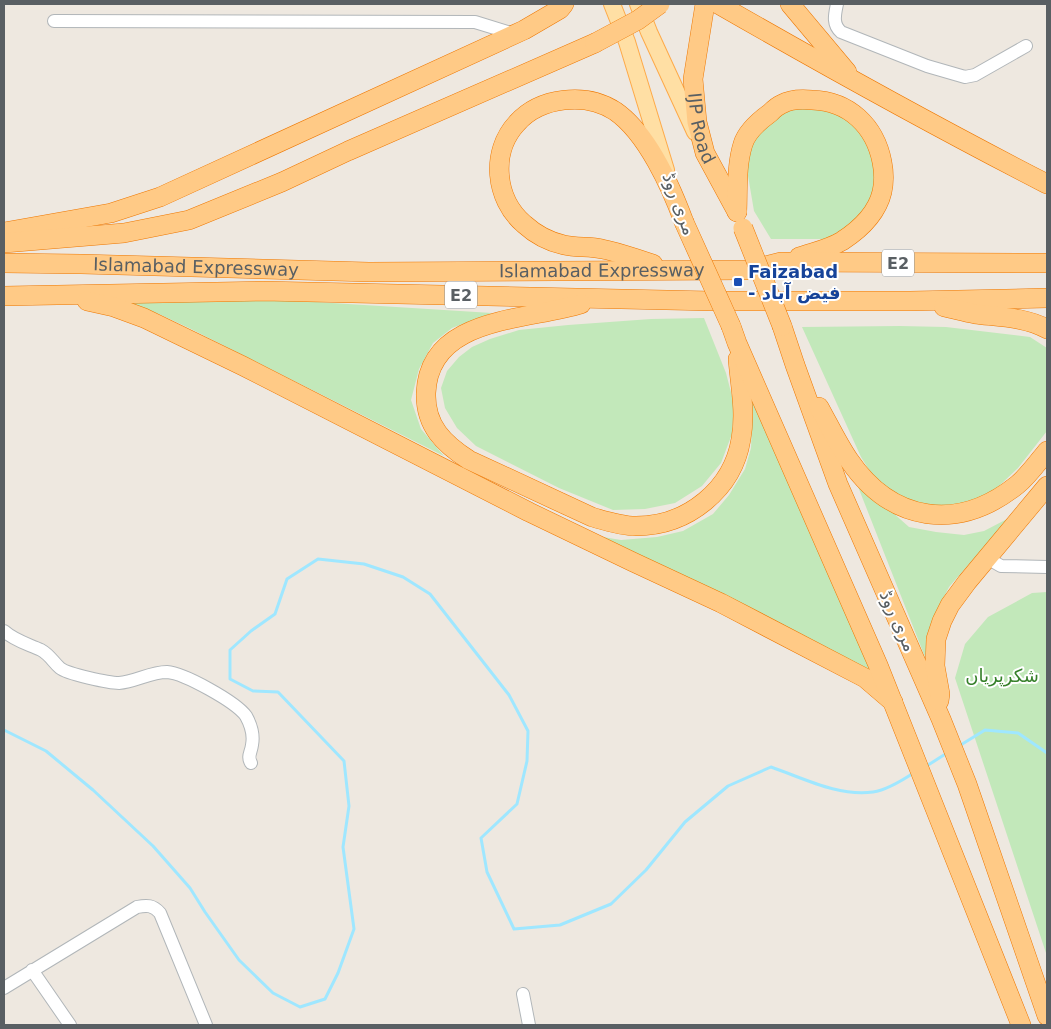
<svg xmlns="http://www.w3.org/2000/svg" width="1051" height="1029" viewBox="0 0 1051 1029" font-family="'DejaVu Sans',Vazirmatn,sans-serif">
  <rect width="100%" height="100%" fill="#eee8e0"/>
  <!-- green -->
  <path fill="#c2e8ba" d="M802,106L826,107L862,128L878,168L871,203L848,229L827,239H771L754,211L746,164L752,142L768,121L784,110Z
    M115,299H268L492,313L452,328L433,343L419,369L411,400L421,429L444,456L189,328L159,314Z
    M704,318L726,373L734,404L732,434L721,463L702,486L675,503L645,509L613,510L559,488L476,446L457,428L445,408L441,388L447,371L459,357L472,347L490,339L519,330L568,325L651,319Z
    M900,326L946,327L1030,337L1047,348V431L1018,468L998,487L974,502L946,507L917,505L893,493L874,478L861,457L802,327Z
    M751,399L876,676L807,637L603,537L621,540L657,537L683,531L713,514L729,495L745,469L751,448L752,423Z
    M855,479L909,527L936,532L964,535L984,531L1009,518L949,587L932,620L925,657Z
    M1047,592V956L955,678L965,644L988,617L1032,593Z"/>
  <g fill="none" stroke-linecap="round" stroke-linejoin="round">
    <!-- stream -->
    <path stroke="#9fe7ff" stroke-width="3" d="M4,730L46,751L93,790L153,846L190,888L205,912L239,960L273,993L300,1007L325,999L338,973L354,929L343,847L349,806L344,761L278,692L253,691L230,679V650L251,631L275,614L287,579L318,559L364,564L403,577L430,594L509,695L528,731L527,761L517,804L481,838L487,872L514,929L560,925L611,904L646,870L685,822L728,786L771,767C803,778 839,797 873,792C887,790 903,780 915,772
      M959,746L985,730L1018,733L1047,753
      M925,767L947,753"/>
    <defs>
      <path id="minor" d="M837,4C835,14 832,24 841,32L927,66L965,77L975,75L1026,46
        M54,21L475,22L514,34
        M987,558L1001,566L1047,567
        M4,631C15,641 28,644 41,650C50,655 53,662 60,668C67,674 109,683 119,683C135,682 150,672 167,672C184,673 236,702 246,716C251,725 254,735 252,745C251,753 247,756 251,763
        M32,970L70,1025
        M4,988L137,907C147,905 153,905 160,913L206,1025
        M523,994L529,1025"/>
      <path id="major" d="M612,4L627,42L666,170
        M638,4L649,32L695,132"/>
      <g id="highway">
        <path id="s1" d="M705,4L693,79L697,122L705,153L737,212"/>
        <path d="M718,4C826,66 936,127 1047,184"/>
        <path d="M790,4L847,72"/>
        <path d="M737,212C738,190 736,166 743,144C747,131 759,121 770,113C773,110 777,106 782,104C791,99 802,99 812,100C849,101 875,126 882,162C884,172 884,183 882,192C877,213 859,230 842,241C829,249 813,252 799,257"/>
        <path d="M4,232L111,213L160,197L524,30L560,9L564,4"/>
        <path d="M4,243L124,233L189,220L282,182L348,151L595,43"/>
        <path id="s2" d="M4,263L81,264L369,272L749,270L781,262L1047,263"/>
        <path d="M653,264C636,259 619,252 602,249C590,246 577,248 564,245C550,242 535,234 524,224C495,199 490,152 517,123C540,97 586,92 615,111C647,133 671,187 684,222"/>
        <path d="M4,296L263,291L712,301H910L1047,298"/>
        <path d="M87,301L114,307L144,318L243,366L529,512L633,562L721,603L865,678L893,702"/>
        <path d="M581,304C526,321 429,316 426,393C425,426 444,444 469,460L592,517C606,521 621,526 636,526C688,526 733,489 741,439C746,412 740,385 738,359"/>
        <path d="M944,307C954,309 964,312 975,314C999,317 1025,317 1047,329"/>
        <path d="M731,326L737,343L878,665L1021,1025"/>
        <path d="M782,326L795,365L838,484L941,719L967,784L1047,1016"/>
        <path d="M819,407C829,425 838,444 849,460C892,523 958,532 1017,485C1028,476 1038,462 1047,451"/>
        <path d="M939,701L940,694L935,666L936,639L942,621L950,605L967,582L1047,486"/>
      </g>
    </defs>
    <!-- minor casing -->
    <use href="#minor" stroke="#b1b6b9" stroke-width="14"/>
    <!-- major casing -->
    <use href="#major" stroke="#feaa49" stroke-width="18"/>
    <!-- highway casing -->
    <use href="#highway" stroke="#e70" stroke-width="20"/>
    <!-- minor -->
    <use href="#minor" stroke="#fff" stroke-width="12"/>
    <!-- major -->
    <use href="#major" stroke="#ffdfa4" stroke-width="16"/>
    <!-- highway -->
    <use href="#highway" stroke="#ffca86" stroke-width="19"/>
    <defs>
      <path id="highway-bridge" d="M595,43L638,20L660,4
        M684,222L731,326
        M743,228L782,326"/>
    </defs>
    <!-- highway-bridge casing -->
    <use href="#highway-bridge" stroke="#e70" stroke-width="20" stroke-linecap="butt"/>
    <!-- highway-bridge -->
    <use href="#highway-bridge" stroke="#ffca86" stroke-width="19"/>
  </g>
  <!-- markers -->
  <rect fill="#1a4fb4" stroke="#fff" stroke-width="2" x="733" y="277" width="10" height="10" rx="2.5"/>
  <g text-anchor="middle" stroke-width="4" stroke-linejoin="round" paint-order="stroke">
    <!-- shield labels -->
    <g fill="#fff" stroke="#8b8f92" stroke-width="1">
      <rect x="882" y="249.5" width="32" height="27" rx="4"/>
      <rect x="445" y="281.5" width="32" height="27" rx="4"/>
    </g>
    <g font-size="16" font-weight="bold" fill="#595f63">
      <text x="898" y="269">E2</text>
      <text x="461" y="301">E2</text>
    </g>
    <!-- street labels -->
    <g font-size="18" fill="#595f63" stroke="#fff">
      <text dy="6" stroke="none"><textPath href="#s1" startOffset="126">IJP Road</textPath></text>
      <text transform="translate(679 204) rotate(70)" y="6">مری روڈ</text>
      <text dy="6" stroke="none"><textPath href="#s2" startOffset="192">Islamabad Expressway</textPath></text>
      <text dy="6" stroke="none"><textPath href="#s2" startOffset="598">Islamabad Expressway</textPath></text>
      <text transform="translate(898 621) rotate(66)" y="6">مری روڈ</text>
    </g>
    <!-- transit labels -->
    <g font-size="18" font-weight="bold" fill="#164399" stroke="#fff" text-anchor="start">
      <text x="748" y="278">Faizabad<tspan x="748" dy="21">- فیض آباد</tspan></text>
    </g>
    <!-- park labels -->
    <g font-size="18" fill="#37812b" stroke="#fff">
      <text x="1002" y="682">شکرپریاں</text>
    </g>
  </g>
  <!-- border -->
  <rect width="1051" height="1029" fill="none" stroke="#595f63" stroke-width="10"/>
</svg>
